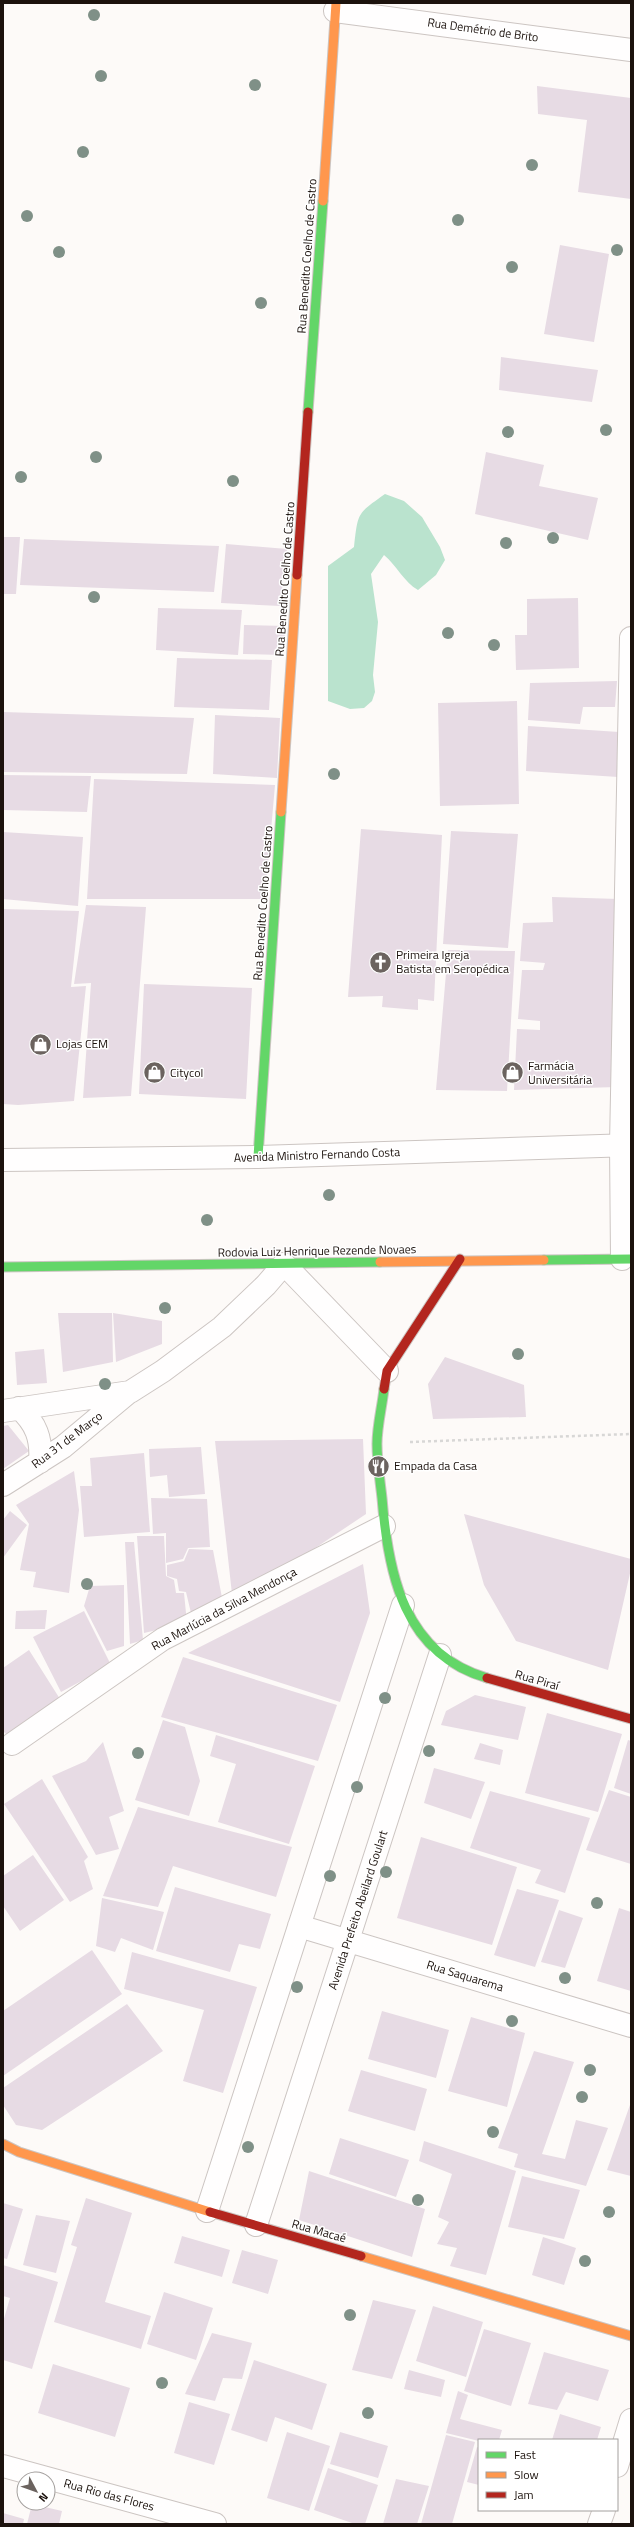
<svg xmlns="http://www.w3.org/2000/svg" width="634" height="2527" viewBox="0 0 634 2527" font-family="'Titillium Web',sans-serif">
  <rect width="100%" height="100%" fill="#fdfaf8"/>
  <!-- forest -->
  <path fill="#bae3ce" d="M385,494L404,501L422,517L440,547L445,560L436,575L418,590C404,582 397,566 384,555L371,574L378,622L373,675L375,692L372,701L364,708L350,709L328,701V566L354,547C358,512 357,514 385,494Z"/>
  <!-- building -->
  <path fill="#e7dbe4" d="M537,86L631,98V199L578,192L587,120L538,114Z
    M560,245L609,254L594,342L544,334Z
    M501,357L598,370L592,402L499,390Z
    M486,452L544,465L539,486L598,498L588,540L475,514Z
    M3,537H20L16,594H3Z
    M24,539L219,546L214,592L20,585Z
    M226,544L287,549L280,606L221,603Z
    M578,598L579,668L516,670L515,635H527V599Z
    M158,608L242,610L238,655L156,650Z
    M244,625L286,626L283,655L243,654Z
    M177,658L272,660L269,710L174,707Z
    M617,681L615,707H583L580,724L528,720L530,683Z
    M517,701L519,804L440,806L438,703Z
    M3,712L194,718L187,774L3,772Z
    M215,715L280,718L277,778L213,774Z
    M528,726L619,732L618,777L526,771Z
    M3,775L91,776L87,812L3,810Z
    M94,779L275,785L265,899H87Z
    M361,829L442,835L434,1001L418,999V1010L382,1007L383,996L348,997Z
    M451,831L518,834L508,948L443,944Z
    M3,832L83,837L78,906L3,899Z
    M552,897L619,899L617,1087L514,1090L517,1029L540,1030V1021L518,1019L522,970H543L545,963L520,961L523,923L553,922Z
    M86,905L146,907L131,1096L83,1098L91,983L74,984Z
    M3,909L79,911L71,987L86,986L74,1101L18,1105L3,1104Z
    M448,950L515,951L507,1091L436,1090Z
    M144,984L252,988L246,1099L139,1094Z
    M58,1313H112L113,1362L63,1372Z
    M113,1313L162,1321V1344L116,1362Z
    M44,1349L47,1383L17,1385L15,1352Z
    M445,1357L524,1385L526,1417L433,1419L428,1384Z
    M8,1425L29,1451L3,1469V1426Z
    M363,1439L366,1514L233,1603L215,1441Z
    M201,1447L205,1494L169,1497L167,1475L150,1477L149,1449Z
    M144,1453L150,1532L84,1537L80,1486H92L90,1458Z
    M74,1471L79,1510L69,1593L33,1587L36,1572L20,1570L29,1524L16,1505Z
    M151,1498L207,1499L210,1547L188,1548L183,1559L166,1563V1533L153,1534Z
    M10,1511L27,1525L3,1558V1520Z
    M464,1514L631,1559V1569L608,1670L516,1641L484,1585Z
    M137,1536H164L166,1576L174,1580L176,1593H184L187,1623L144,1633Z
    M125,1542H134L143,1640L130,1644Z
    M189,1549L213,1550L223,1603L191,1613L186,1592L179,1591L177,1579L167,1576V1565L184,1561Z
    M363,1564L370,1613L340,1702L188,1653Z
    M124,1585V1646L107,1651L84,1606L90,1586Z
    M47,1610L45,1629H15L16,1611Z
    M84,1611L111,1665L61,1692L33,1637Z
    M29,1650L60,1699L7,1735L3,1731V1668Z
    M183,1657L337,1705L318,1761L161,1717Z
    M475,1695L526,1707L518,1740L441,1725L446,1711Z
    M547,1713L622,1734L598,1812L525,1793Z
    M163,1720L185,1727L200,1781L189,1816L135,1800Z
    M216,1735L315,1766L289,1844L218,1822L236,1764L210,1756Z
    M628,1740L631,1741V1794L614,1788Z
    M103,1742L124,1811L109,1817L119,1849L96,1855L52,1776L86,1761Z
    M480,1743L503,1750L500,1765L474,1759Z
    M434,1768L485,1782L471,1819L424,1803Z
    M42,1779L88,1857L84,1861L93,1889L70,1902L4,1804Z
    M609,1790L631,1797V1864L586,1850Z
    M490,1791L590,1818L565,1893L535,1883L541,1870L470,1848Z
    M138,1807L292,1847L276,1897L173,1866L158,1907L103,1896Z
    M421,1837L517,1867L492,1945L397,1918Z
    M33,1855L64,1900L20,1931L3,1906V1876Z
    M175,1887L271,1914L260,1949L239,1944L230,1972L156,1951Z
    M517,1889L559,1900L535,1967L494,1955Z
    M102,1898L164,1912L153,1950L121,1938L115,1952L96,1946Z
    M619,1908L631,1912V1991L597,1981Z
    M559,1910L583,1918L565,1968L541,1962Z
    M92,1950L122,1994L3,2076V2011Z
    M132,1952L257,1987L223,2093L183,2081L204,2010L124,1989Z
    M127,2004L163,2051L42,2130L16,2125L3,2105V2088Z
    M382,2011L449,2030L436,2078L368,2059Z
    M471,2017L525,2033L507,2107L448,2091Z
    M534,2051L574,2062L542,2154L565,2159L576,2120L608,2128L586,2186L514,2167L518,2154L498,2148Z
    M361,2070L427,2089L415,2131L348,2111Z
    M631,2102V2176L607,2170Z
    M340,2138L409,2160L396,2197L329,2174Z
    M424,2141L516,2171L486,2275L450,2266L457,2248L437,2244L449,2222L438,2217L452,2174L419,2161Z
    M309,2171L425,2209L412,2257L299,2220Z
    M522,2176L580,2190L564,2239L508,2227Z
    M86,2198L132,2213L105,2302L151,2316L141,2349L54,2322L77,2247L71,2245Z
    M3,2203L23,2209L7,2259L3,2258Z
    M36,2215L70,2221L56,2273L23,2265Z
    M182,2236L230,2250L222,2277L174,2263Z
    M543,2237L576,2248L564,2285L532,2275Z
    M242,2250L278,2260L268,2294L232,2283Z
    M3,2265L58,2282L32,2369L3,2360V2322L10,2298L3,2296Z
    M164,2292L213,2308L196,2360L147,2344Z
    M373,2300L416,2310L392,2379L352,2370Z
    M433,2306L483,2322L466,2377L416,2361Z
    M484,2329L531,2343L511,2406L464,2391Z
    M212,2333L252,2343L242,2379L223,2378L215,2401L185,2394Z
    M544,2352L609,2370L598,2401L566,2392L557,2410L528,2404Z
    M254,2360L327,2384L312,2430L275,2417L267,2442L231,2430Z
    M53,2364L130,2388L115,2437L38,2413Z
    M409,2370L445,2380L441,2397L404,2389Z
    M458,2391L468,2395L460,2419L502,2430L499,2440L479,2441L446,2433Z
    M189,2402L230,2414L214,2465L174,2453Z
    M560,2414L601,2427L597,2440H552Z
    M287,2432L330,2446L309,2511L267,2498Z
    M340,2432L388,2446L378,2478L330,2464Z
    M446,2435L475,2442L452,2524H421Z
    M477,2447L479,2448V2485L467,2482Z
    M328,2468L378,2485L365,2524H355L314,2510Z
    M396,2479L429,2486L417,2524H383Z
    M32,2504L62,2511L59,2524H27Z
    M3,2513L24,2519L23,2524H3Z"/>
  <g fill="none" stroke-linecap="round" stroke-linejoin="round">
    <defs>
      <path id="street" d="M335,11L631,50
        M3,1160L258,1157L631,1145
        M622,1259L621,1145L631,638
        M19,1408C36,1423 42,1439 40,1462
        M3,1411L130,1392L163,1371L222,1327L266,1285L284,1264L387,1371
        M3,1485L63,1447L129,1392
        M12,1744L163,1639L384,1526
        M299,1926L631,2026
        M207,2211L403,1605
        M256,2225L440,1655
        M3,2466L215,2524
        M617,2466L631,2420
        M599,2524L604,2510"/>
      <path id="fast" d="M308,412L323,201
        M258,1157L281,812
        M544,1260L631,1259
        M3,1267L380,1262
        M384,1389C382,1407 377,1426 377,1444C377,1462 380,1480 382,1498C388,1574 404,1654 487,1678"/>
      <path id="slow" d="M323,201L336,3
        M281,812L297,575
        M380,1262L544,1260
        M3,2144L19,2152L210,2212
        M361,2256L631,2336"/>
      <path id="jam" d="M297,575L308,412
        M384,1389L387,1371L460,1259
        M487,1678L631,1719
        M210,2212L361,2256"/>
    </defs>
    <!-- street casing -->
    <use href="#street" stroke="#ccc5c2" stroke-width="24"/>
    <!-- fast casing -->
    <use href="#fast" stroke="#ccc5c2" stroke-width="11"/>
    <!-- slow casing -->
    <use href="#slow" stroke="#ccc5c2" stroke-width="11"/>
    <!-- jam casing -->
    <use href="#jam" stroke="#ccc5c2" stroke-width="11"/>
    <!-- path -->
    <path stroke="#d8d7d6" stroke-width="2.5" stroke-dasharray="3 3" stroke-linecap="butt" d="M410,1442L631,1434"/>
    <!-- street -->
    <use href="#street" stroke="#fffefe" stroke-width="22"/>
    <!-- fast -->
    <use href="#fast" stroke="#63d668" stroke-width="9"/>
    <!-- slow -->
    <use href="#slow" stroke="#ff974d" stroke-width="9"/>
    <!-- jam -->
    <use href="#jam" stroke="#b3261e" stroke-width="9"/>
  </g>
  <!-- trees -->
  <g fill="#7f9087">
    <circle cx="94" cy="15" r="6"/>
    <circle cx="101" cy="76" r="6"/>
    <circle cx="255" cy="85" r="6"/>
    <circle cx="83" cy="152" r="6"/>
    <circle cx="532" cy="165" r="6"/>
    <circle cx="27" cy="216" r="6"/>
    <circle cx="458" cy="220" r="6"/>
    <circle cx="617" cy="250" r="6"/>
    <circle cx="59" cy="252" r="6"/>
    <circle cx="512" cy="267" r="6"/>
    <circle cx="261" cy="303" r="6"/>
    <circle cx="606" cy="430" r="6"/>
    <circle cx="508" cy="432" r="6"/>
    <circle cx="96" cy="457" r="6"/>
    <circle cx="21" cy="477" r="6"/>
    <circle cx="233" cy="481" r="6"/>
    <circle cx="553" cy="538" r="6"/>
    <circle cx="506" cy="543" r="6"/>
    <circle cx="94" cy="597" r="6"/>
    <circle cx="448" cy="633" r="6"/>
    <circle cx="494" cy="645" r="6"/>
    <circle cx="334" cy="774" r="6"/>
    <circle cx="329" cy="1195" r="6"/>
    <circle cx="207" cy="1220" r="6"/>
    <circle cx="165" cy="1308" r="6"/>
    <circle cx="518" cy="1354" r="6"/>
    <circle cx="105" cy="1384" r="6"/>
    <circle cx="87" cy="1584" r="6"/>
    <circle cx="385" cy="1698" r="6"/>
    <circle cx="429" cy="1751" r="6"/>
    <circle cx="138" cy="1753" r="6"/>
    <circle cx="357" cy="1787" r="6"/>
    <circle cx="386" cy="1872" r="6"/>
    <circle cx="330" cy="1876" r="6"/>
    <circle cx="597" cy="1903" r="6"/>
    <circle cx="565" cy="1978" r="6"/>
    <circle cx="297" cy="1987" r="6"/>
    <circle cx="512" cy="2021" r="6"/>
    <circle cx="590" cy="2070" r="6"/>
    <circle cx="582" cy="2097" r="6"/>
    <circle cx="493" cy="2132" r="6"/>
    <circle cx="248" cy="2147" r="6"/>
    <circle cx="418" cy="2200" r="6"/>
    <circle cx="609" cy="2212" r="6"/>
    <circle cx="585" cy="2261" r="6"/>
    <circle cx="350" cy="2315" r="6"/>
    <circle cx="162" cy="2383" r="6"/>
    <circle cx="368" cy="2413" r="6"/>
  </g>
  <!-- icons -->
  <defs>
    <symbol id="church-disc" viewBox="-11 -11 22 22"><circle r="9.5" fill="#6b635f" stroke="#fff"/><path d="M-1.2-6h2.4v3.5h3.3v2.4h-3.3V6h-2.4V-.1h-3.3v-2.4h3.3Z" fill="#fff"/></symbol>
    <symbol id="shop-disc" viewBox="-11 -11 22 22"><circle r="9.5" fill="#6b635f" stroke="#fff"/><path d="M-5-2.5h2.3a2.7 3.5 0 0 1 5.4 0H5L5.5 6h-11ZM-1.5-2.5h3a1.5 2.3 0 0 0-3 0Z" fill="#fff"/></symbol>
    <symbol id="restaurant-disc" viewBox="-11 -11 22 22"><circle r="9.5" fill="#6b635f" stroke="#fff"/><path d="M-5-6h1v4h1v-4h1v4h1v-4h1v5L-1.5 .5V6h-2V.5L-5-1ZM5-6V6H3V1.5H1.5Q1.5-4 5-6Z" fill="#fff"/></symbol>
  </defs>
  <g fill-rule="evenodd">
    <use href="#church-disc" x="368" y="950" width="25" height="25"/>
    <use href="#shop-disc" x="28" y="1032" width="25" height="25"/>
    <use href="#shop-disc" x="142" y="1060" width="25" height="25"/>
    <use href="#shop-disc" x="500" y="1060" width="25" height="25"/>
    <use href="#restaurant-disc" x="366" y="1454" width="25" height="25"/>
  </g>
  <g text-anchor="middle" stroke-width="3" stroke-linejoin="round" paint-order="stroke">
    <!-- street labels -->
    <g font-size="12" fill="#1c120d" stroke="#fff">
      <text transform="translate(483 30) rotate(8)" y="4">Rua Demétrio de Brito</text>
      <text transform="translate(307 256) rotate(-86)" y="4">Rua Benedito Coelho de Castro</text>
      <text transform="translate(285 579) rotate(-86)" y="4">Rua Benedito Coelho de Castro</text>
      <text transform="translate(263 903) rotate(-86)" y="4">Rua Benedito Coelho de Castro</text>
      <text transform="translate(317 1155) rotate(-2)" y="4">Avenida Ministro Fernando Costa</text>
      <text transform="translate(317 1251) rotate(-1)" y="4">Rodovia Luiz Henrique Rezende Novaes</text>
      <text transform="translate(67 1440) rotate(-37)" y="4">Rua 31 de Março</text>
      <text transform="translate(224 1609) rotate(-28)" y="4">Rua Marlúcia da Silva Mendonça</text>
      <text transform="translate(537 1680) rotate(16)" y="4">Rua Piraí</text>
      <text transform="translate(358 1910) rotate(-72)" y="4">Avenida Prefeito Abeilard Goulart</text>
      <text transform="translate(465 1976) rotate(17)" y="4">Rua Saquarema</text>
      <text transform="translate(319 2231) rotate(16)" y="4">Rua Macaé</text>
      <text transform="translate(109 2495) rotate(15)" y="4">Rua Rio das Flores</text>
    </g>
    <!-- poi labels -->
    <g font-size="12" fill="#1c120d" stroke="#fff" text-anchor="start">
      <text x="396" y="959">Primeira Igreja<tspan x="396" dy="14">Batista em Seropédica</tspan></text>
      <text x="56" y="1048">Lojas CEM</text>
      <text x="528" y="1070">Farmácia<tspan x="528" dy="14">Universitária</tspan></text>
      <text x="170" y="1077">Citycol</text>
      <text x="394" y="1470">Empada da Casa</text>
    </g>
  </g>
  <!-- border -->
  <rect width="634" height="2527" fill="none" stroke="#1c120d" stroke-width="8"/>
  <!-- legend -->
  <rect x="478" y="2439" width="140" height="72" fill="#ffffff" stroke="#a4a09e"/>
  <rect x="486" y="2452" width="20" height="6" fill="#63d668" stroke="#a4a09e"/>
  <text x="514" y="2459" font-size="12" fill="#1c120d">Fast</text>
  <rect x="486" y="2472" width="20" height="6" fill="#ff974d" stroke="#a4a09e"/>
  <text x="514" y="2479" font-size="12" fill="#1c120d">Slow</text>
  <rect x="486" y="2492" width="20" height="6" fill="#b3261e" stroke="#a4a09e"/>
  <text x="514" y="2499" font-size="12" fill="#1c120d">Jam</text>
  <!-- north arrow -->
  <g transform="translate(36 2491) rotate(131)"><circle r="19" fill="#ffffff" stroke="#a4a09e"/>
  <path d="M0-3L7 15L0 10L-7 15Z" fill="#6b635f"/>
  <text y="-6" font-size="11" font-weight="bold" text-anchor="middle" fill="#1c120d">N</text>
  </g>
</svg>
